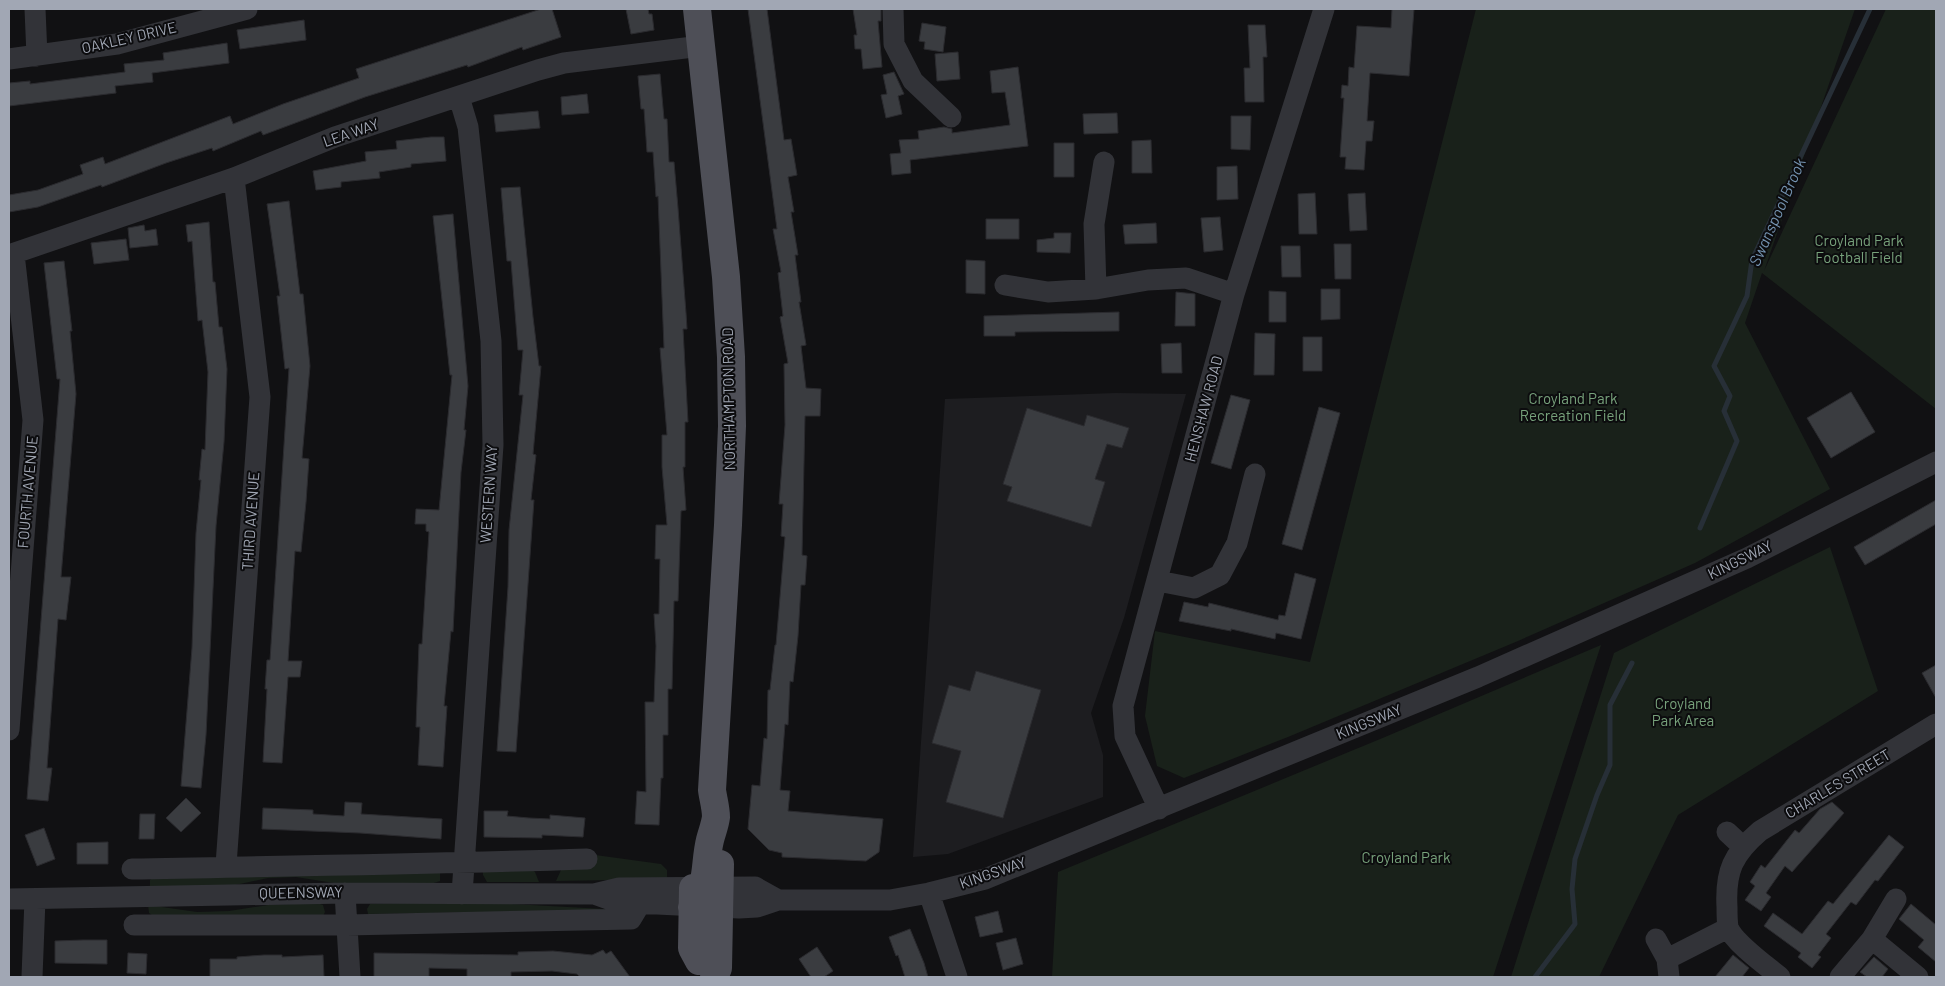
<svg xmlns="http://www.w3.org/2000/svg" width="1945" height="986" viewBox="0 0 1945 986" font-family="Barlow,sans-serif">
  <rect width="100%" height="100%" fill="#111113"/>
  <!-- built -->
  <path fill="#1d1d20" d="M1116,393L1186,394L1124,618L1091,713L1103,755V797L948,854L913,857L945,399Z"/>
  <!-- green -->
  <path fill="#19211a" d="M1476,9H1855L1764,271L1886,9H1936V409L1762,273L1745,323L1830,489L1695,563L1518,641L1288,737L1184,778L1157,766L1145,716L1155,631L1310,662Z
    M1830,547L1878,691L1678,815L1599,977H1511L1614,653Z
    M1601,645L1493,977H1052L1058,872L1385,737Z
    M588,854L661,864L667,870V879L556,881L561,870Z
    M530,868L535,872L539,882H487L483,875V871Z
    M440,872V881L434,883L340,884L296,877L268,878L226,887L150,888V880L159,873Z
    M460,901L623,910L368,914L367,909L370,904Z
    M317,903L323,905L325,912L322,918L159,920L149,913L148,905L197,912L229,911L268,905Z"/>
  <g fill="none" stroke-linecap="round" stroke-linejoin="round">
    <!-- stream -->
    <path stroke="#272f37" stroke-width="5" d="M1700,528L1737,441L1724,411L1730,396L1714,366L1747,296L1752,260L1870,9
      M1535,977L1575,924L1572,889L1575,859L1597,795L1610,765V705L1632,663"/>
  </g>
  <!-- building -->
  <path fill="#3a3c40" stroke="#2b2b2f" d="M541,9H552L561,37L523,50L522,47L468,67L467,65L365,97L263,135L261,131L213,151L212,148L166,163L102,187L101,185L38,207L9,212V195L38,190L83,174L80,165L103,157L105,164L230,116L233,124L283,104L359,78L356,69Z
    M626,9H648L649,14H652L654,30L631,34Z
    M748,9H767L784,140L791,139L797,175L788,177L794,212H791L798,255H795L801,302H799L806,345L801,346L806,388L821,389L820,416H805L802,555L807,556L805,585H801L798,636L793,682L790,681L788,725L785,724L780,790L790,791L788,811L883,819L879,852L866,861L782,857V853L769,850L748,829L752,785L760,786L764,738L767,739L768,690H770L775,645H776L785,537L781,536L783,504H779L785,425L784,364L788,363L780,317L783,316L778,273L781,272L773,229H777Z
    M853,9H881V21H878L882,67L863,69L861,49H855L854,35H857Z
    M1392,9H1414L1409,76L1370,73L1367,121H1374L1372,141H1366L1364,170L1345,169L1346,157H1340L1344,98H1341L1342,85L1348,86L1349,67L1354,68L1357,26L1391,28Z
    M304,20L306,40L240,49L237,30Z
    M922,23L946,27L943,52L924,49L925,42L919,41Z
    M1248,25H1265L1267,57H1263L1264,102H1245L1244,68H1250Z
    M227,43L229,63L152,73L153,82L115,86L116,93L9,106V83L30,81V84L125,72L124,64L164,60L163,53Z
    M958,52L960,79L937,81L935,54Z
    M1018,67L1028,146L910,160L911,173L892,175L890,154L901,153L899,140L919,139L918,131L944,127L952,129V133L1010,125L1005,92L992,93L990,71Z
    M894,72L904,94L898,96L902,114L886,118L881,95L887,94L883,75Z
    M660,74L664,119H667L669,162H674L678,208L686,313L687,329H683L688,422H685V467H683L686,510L681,511L678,601H674L672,689H668V735H663V778H661L659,825L635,824L637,791L646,792L645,702H654L656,646L654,614H659L660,559H655L656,525H667L662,467V435H667L660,348H664L658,196L656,197L653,152H647L644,109H641L638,76Z
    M587,94L589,113L562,115L561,97Z
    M538,111L540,128L496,132L494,115Z
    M1117,113L1118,133L1084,134L1083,114Z
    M1231,116H1251L1250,150L1231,149Z
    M431,137H444L446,161L411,164V167L379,172L380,178L341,182V187L316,190L313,171L366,161L365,152L397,149L396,141Z
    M1151,140L1152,173H1132V141Z
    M1054,143H1074V177H1054Z
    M1237,166L1238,199L1217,200V167Z
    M520,187L533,317L539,366H541L533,454L536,455L531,500H534L516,752L497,751L508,587L509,530L523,395H519L523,350H518L511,261H507L501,188Z
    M1315,193L1317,234H1299L1298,194Z
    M1365,193L1367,230L1350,231L1348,194Z
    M289,201L300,294H303L310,366L302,458L309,459L306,502L301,552L295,551L288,661H302L300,677H288L282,763L263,762L267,689H265L267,660H270L289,368L285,369L277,296H280L267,204Z
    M453,214L468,386L464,430H466L461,472L453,632L451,631L444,706H447L443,767L418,765L420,727H416L419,644H422L429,532L426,531V524H415L416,509L439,510L452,375H450L433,216Z
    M1220,217L1223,250L1204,252L1201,218Z
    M986,219H1019V239H986Z
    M209,222L213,282H215L219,327H222L227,369L224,442L216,526L206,735L201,788L181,786L192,648L196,533L201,480H199L202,449L205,450L208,372L202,320L198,321L192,241L188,242L186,225Z
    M1156,223L1157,243L1125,244L1123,225Z
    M144,225L145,231L156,229L158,245L130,248L128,228Z
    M1054,233H1071L1070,253L1037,252V240L1054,238Z
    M126,239L129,260L94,264L91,243Z
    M1334,244H1351V279H1335Z
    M1281,246H1300L1301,277H1282Z
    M966,260L985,261V294L966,293Z
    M64,261L72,331H70L76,394L61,577H71L66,620L58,619L47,768H52L48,801L27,799L60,379H57L44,263Z
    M1321,289H1340V319L1321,320Z
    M1269,291L1286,292V322H1269Z
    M1176,292L1195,294V326H1175Z
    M1119,312V331L1015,332V336H984V316Z
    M1255,333L1275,334L1274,375H1254Z
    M1303,337H1322V371H1303Z
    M1181,343L1182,373H1162L1161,344Z
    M1851,392L1875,432L1831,458L1807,418Z
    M1231,395L1250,400L1231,469L1211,463Z
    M1319,407L1340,413L1302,550L1282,544Z
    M1027,408L1084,426L1087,415L1129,428L1122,448L1107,444L1095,479L1105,482L1091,527L1007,501L1012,487L1003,484Z
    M1936,500V524L1865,565L1854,547Z
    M1295,573L1316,579L1301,639L1276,633L1275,639L1231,629V631L1179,621L1184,602L1208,607L1209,603L1278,620L1279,615L1285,616Z
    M1936,665V698L1922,673Z
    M976,671L1041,690L1003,818L946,802L961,751L932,743L949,685L970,691Z
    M186,798L201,813L181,832L166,818Z
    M345,802L362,803L361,814L442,819L441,839L360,833L262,829L263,808L313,810V814L344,816Z
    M1832,802L1844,813L1792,872L1785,866L1766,893L1771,897L1761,911L1745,900L1755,886L1750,882L1761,865L1765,868L1795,830L1799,833L1820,809Z
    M484,811H508L507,816L529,818L550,819V815L585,818L583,837L542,835V838L484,837Z
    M140,814H155L154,839H139Z
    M44,828L55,859L37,866L25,835Z
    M1889,835L1904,847L1878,881L1875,880L1856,905L1851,902L1826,934L1831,938L1818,955L1821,957L1812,968L1798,957L1801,953L1764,926L1773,913L1802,934L1828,901L1833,904Z
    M108,842V864H77V843Z
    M1911,904L1936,925V962L1918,947L1924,940L1899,919Z
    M998,911L1003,932L980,937L975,917Z
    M910,929L924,963L928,977H905L898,955L896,956L889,937Z
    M1016,938L1023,964L1003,970L996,943Z
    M83,940H107V964L55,963V941Z
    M817,947L833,971L824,977H811L799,959Z
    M603,950L606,954L611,951L630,977H580L577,974L552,971L511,972V977H467V969L429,968V977H374V953L518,955V952L553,951L592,955Z
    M128,953L147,954L146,974L127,973Z
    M264,955H282V957L323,955L324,977H210V959H237V957Z
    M1733,955L1749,968L1742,977H1715Z
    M1874,957L1888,969L1882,977H1867L1860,972Z"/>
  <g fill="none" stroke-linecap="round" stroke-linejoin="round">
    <!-- minor -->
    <path stroke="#323338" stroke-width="21" d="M35,9L37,56
      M893,9L894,44L913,81L951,117
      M9,59L117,44L247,9
      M459,97L468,127L491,341L493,445L462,894
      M9,255L234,178L335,137L538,70L564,63L701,46
      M1005,285L1048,292L1096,289L1148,280L1186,278L1234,294
      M1096,289L1094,224L1104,162
      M1158,581L1194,588L1220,575L1237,543L1255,474
      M9,730L33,420L14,254
      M1159,809L1125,736L1123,706L1234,294L1324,9
      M1727,832L1742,846
      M226,865L260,397L234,178
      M132,869C284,866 435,864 587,859
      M345,893L350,977
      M929,893L957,977
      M594,894L616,902L739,908L757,907L778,900H890L929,893L985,879L1478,677L1747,558L1936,462
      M9,899L345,893L594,894L619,888L755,887L778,900
      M134,925H347L631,919L640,904
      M1656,939L1667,959L1669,977
      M1872,939L1918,977
      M1667,959L1728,928
      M32,977L35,899
      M1780,977C1768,967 1733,942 1728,927C1727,921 1727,913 1727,907C1725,871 1733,854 1760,831L1936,724
      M1840,977L1872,939L1896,899"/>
    <!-- major -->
    <path stroke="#4e4f57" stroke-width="28" d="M693,888L692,948L699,961
      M692,907C709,886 704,864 710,840C712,832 715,825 716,817C716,808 713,798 712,790L728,525L732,426L731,357L726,277L697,9
      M714,977L718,968L720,864"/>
  </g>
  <g text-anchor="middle" stroke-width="4" stroke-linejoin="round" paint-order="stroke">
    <!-- street labels -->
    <g font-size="15" fill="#a1a7b4" stroke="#0c0c0e">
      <text transform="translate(129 38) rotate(-13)" y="5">OAKLEY DRIVE</text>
      <text transform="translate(351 133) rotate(-19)" y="5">LEA WAY</text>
      <text transform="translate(729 399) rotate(-91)" y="5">NORTHAMPTON ROAD</text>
      <text transform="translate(1204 409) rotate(-75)" y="5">HENSHAW ROAD</text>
      <text transform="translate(28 492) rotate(-85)" y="5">FOURTH AVENUE</text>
      <text transform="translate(489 494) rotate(-86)" y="5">WESTERN WAY</text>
      <text transform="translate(251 521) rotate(-86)" y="5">THIRD AVENUE</text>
      <text transform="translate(1740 560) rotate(-26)" y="5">KINGSWAY</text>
      <text transform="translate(1369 722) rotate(-22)" y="5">KINGSWAY</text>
      <text transform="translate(1838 784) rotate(-31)" y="5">CHARLES STREET</text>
      <text transform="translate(993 873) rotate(-19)" y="5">KINGSWAY</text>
      <text transform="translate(301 893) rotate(-1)" y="5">QUEENSWAY</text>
    </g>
    <!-- park labels -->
    <g font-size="15" fill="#77a17b" stroke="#0c0c0e">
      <text x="1859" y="246">Croyland Park<tspan x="1859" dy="17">Football Field</tspan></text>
      <text x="1573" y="404">Croyland Park<tspan x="1573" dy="17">Recreation Field</tspan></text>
      <text x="1683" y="709">Croyland<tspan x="1683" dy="17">Park Area</tspan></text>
      <text x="1406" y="863">Croyland Park</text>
    </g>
    <!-- water labels -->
    <g font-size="16" font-style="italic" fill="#7594b2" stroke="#0c0c0e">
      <text transform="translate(1777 212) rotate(-66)" y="6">Swanspool Brook</text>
    </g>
  </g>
  <!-- border -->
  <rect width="1945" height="986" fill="none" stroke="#a1a7b4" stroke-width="20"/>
</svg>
